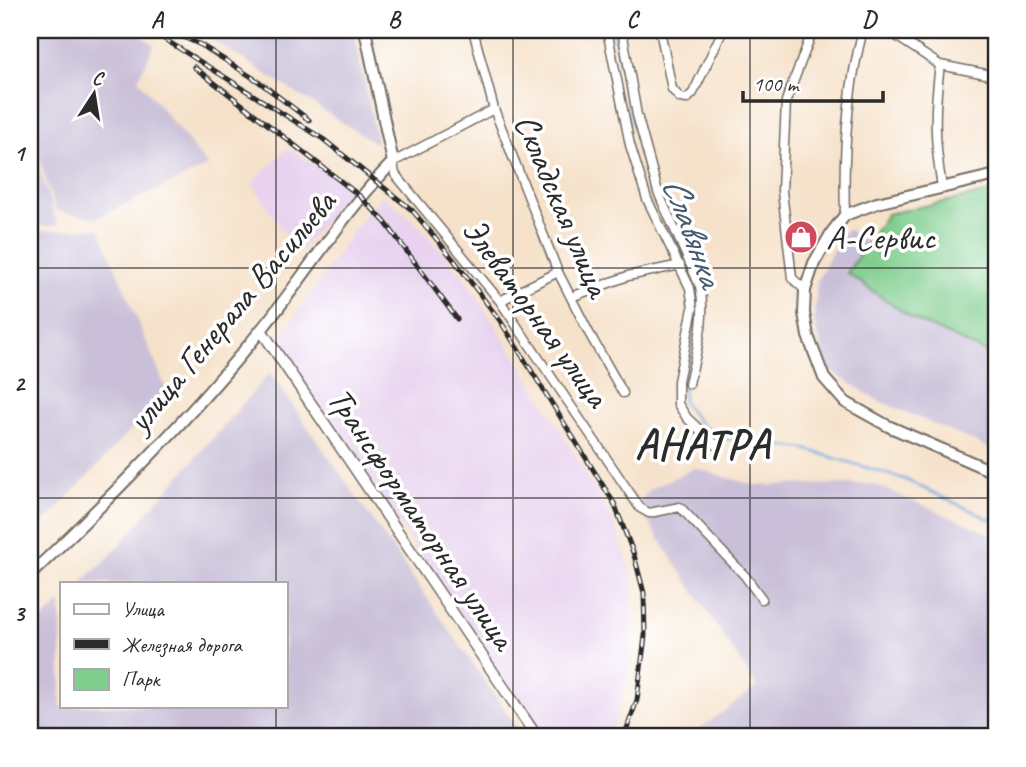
<svg xmlns="http://www.w3.org/2000/svg" width="1026" height="767" viewBox="0 0 1026 767" font-family="Caveat,sans-serif">
  <rect width="100%" height="100%" fill="#fff"/>
  <filter id="ink" filterUnits="userSpaceOnUse"><feTurbulence type="fractalNoise" baseFrequency=".0143" numOctaves="2"/><feDisplacementMap in="SourceGraphic" scale="14" xChannelSelector="R" yChannelSelector="G"/><feConvolveMatrix kernelMatrix="1 2 1 2 8 2 1 2 1" color-interpolation-filters="sRGB"/></filter>
  <filter id="wash" filterUnits="userSpaceOnUse"><feTurbulence type="fractalNoise" baseFrequency=".00686" numOctaves="4" result="noise"/><feDisplacementMap in="SourceGraphic" scale="28" xChannelSelector="R" yChannelSelector="G"/><feGaussianBlur stdDeviation="1.57" result="paint"/><feColorMatrix in="noise" values="0 0 0 0 0 0 0 0 0 0 0 0 0 0 0 0 0 1.4 0 .05"/><feComposite in="paint" operator="in"/></filter>
  <g filter="url(#wash)">
    <rect width="100%" height="100%" fill="#f6e2ca"/>
    <!-- built -->
    <path fill="#e8d2ef" d="M287,148L319,167L350,189L298,254L252,183Z
      M383,195L421,228L464,277L542,398L614,524L633,576V627L630,667L611,737H543L347,448L294,365L281,337L365,214Z"/>
    <!-- industrial -->
    <path fill="#c9bfd8" d="M30,30H133L154,45L138,79L208,166L97,218L56,211L30,131V61L34,53L32,51L30,56Z
      M197,30H353L378,145Z
      M30,139L58,226H30Z
      M99,228L167,391L57,509L30,535V231Z
      M848,229L867,243L848,273L913,319L994,356L989,377L996,380V451L875,399L827,368L814,321L817,281L840,237Z
      M270,373L524,737H30V632L61,602V706H285V583H81L107,559Z
      M695,468L753,485L873,484L996,536V737H689L757,687L637,505L650,489Z"/>
    <!-- green -->
    <path fill="#80ce8e" stroke="#567c5c" stroke-width="2" d="M996,191V380L989,377L994,356L913,319L847,273L887,214Z"/>
    <g fill="none" stroke-linecap="round" stroke-linejoin="round">
      <!-- stream -->
      <path stroke="#69a3d8" stroke-width="2.5" d="M613,30L629,110L652,196L681,253
        M684,259L695,287L698,316L684,376L683,402L701,425L722,438L805,449L904,479L996,522"/>
    </g>
  </g>
  <g filter="url(#ink)">
    <g fill="none" stroke-linecap="round" stroke-linejoin="round">
      <defs>
        <path id="minor" d="M473,30L494,109L558,272L589,333L623,393
          M607,30L630,145L647,199L690,288L693,308L678,381V404L687,418L716,445
          M622,30L637,115L658,192L700,286C707,319 696,352 689,384
          M660,30L672,89L680,98L687,99L693,93L723,30
          M887,30L940,65L996,76
          M940,65C934,110 934,141 942,187
          M494,109L393,162L395,174L500,301L640,508L649,513L680,507L745,576L762,599
          M845,215C843,153 847,90 863,30
          M805,290L792,278L782,191L786,101L813,30
          M571,297L628,276L680,265
          M500,301L558,272"/>
        <path id="tertiary" d="M261,330L537,737"/>
        <path id="secondary" d="M996,175L877,203L845,215L832,232L814,263L805,290L804,313L808,336L824,378L845,402L888,426L996,473
          M30,575C111,497 191,417 261,330C306,275 343,213 393,162L365,30"/>
      </defs>
      <!-- minor casing -->
      <use href="#minor" stroke="#726b63" stroke-width="11"/>
      <!-- tertiary casing -->
      <use href="#tertiary" stroke="#726b63" stroke-width="13"/>
      <!-- secondary casing -->
      <use href="#secondary" stroke="#726b63" stroke-width="14"/>
      <!-- minor -->
      <use href="#minor" stroke="#fff" stroke-width="8"/>
      <!-- tertiary -->
      <use href="#tertiary" stroke="#fff" stroke-width="10"/>
      <!-- secondary -->
      <use href="#secondary" stroke="#fff" stroke-width="10"/>
      <defs>
        <path id="rail" d="M150,30L323,139L412,210L454,260L501,322L614,503L634,555L644,593L645,636L637,700L624,737
          M168,30L201,45L258,81L309,120
          M194,67L361,197L385,222L457,319"/>
      </defs>
      <!-- rail casing -->
      <use href="#rail" stroke="#2b2b2b" stroke-width="5"/>
      <!-- rail -->
      <use href="#rail" stroke="#fff" stroke-width="2.5" stroke-dasharray="8" stroke-linecap="butt"/>
    </g>
  </g>
  <!-- grid -->
  <path fill="none" stroke="#2b2b2b" stroke-width="2" stroke-opacity="0.55" d="M276,30V583M513,30V737M750,30V737M30,268H996M30,498H996M276,706V737"/>
  <!-- icons -->
  <defs>
    <symbol id="shop-disc" viewBox="-11 -11 22 22"><circle r="9.5" fill="#d1495b" stroke="#fff"/><path d="M-5-2.5h2.3a2.7 3.5 0 0 1 5.4 0H5L5.5 6h-11ZM-1.5-2.5h3a1.5 2.3 0 0 0-3 0Z" fill="#fff"/></symbol>
  </defs>
  <g fill-rule="evenodd">
    <use href="#shop-disc" x="782" y="218" width="38" height="38"/>
  </g>
  <g text-anchor="middle" stroke-width="7" stroke-linejoin="round" paint-order="stroke">
    <!-- street labels -->
    <g font-size="35" fill="#2b2b2b" stroke="#fff">
      <text transform="translate(563 205) rotate(67)" y="12">Складская улица</text>
      <text transform="translate(231 311) rotate(-50)" y="12">улица Генерала Васильева</text>
      <text transform="translate(536 312) rotate(54)" y="12">Элеваторная улица</text>
      <text transform="translate(422 518) rotate(56)" y="12">Трансформаторная улица</text>
    </g>
    <!-- poi labels -->
    <g font-size="35" fill="#2b2b2b" stroke="#fff" text-anchor="start">
      <text x="826" y="249">А-Сервис</text>
    </g>
    <!-- water labels -->
    <g font-size="37" font-style="italic" fill="#445b70" stroke="#fff">
      <text transform="translate(694 231) rotate(70)" y="13">Славянка</text>
    </g>
    <!-- district labels -->
    <g font-size="42" font-weight="bold" letter-spacing="2" fill="#2b2b2b" stroke="#fff">
      <text x="703" y="458">АНАТРА</text>
    </g>
  </g>
  <!-- margin -->
  <rect width="1026" height="767" fill="none" stroke="#fff" stroke-width="77"/>
  <!-- legend -->
  <rect x="60" y="582" width="228" height="126" fill="#ffffff" stroke="#aaaaaa" stroke-width="2"/>
  <rect x="74" y="604" width="35" height="10" fill="#ffffff" stroke="#aaaaaa" stroke-width="2"/>
  <text x="122" y="616" font-size="21" fill="#2b2b2b">Улица</text>
  <rect x="74" y="639" width="35" height="10" fill="#2b2b2b" stroke="#aaaaaa" stroke-width="2"/>
  <text x="122" y="652" font-size="21" fill="#2b2b2b">Железная дорога</text>
  <rect x="74" y="669" width="35" height="21" fill="#80ce8e" stroke="#aaaaaa" stroke-width="2"/>
  <text x="122" y="686" font-size="21" fill="#2b2b2b">Парк</text>
  <!-- north arrow -->
  <g transform="translate(94 94) rotate(12)" stroke="#ffffff" stroke-width="5" paint-order="stroke">
  <path d="M0-5L12 26L0 18L-12 26Z" fill="#2b2b2b"/>
  <text y="-10" font-size="19" font-weight="bold" text-anchor="middle" fill="#2b2b2b">С</text>
  </g>
  <!-- scale -->
  <path d="M743 91v10h140v-10" fill="none" stroke="#2b2b2b" stroke-width="3.5"/>
  <text x="753" y="91" font-size="21" fill="#2b2b2b" stroke="#ffffff" stroke-width="5" paint-order="stroke">100 m</text>
  <rect x="38" y="38" width="950" height="690" fill="none" stroke="#2b2b2b" stroke-width="2.5"/>
  <g font-size="23" text-anchor="middle" font-weight="bold" fill="#2b2b2b">
    <text x="157" y="27">A</text>
    <text x="394" y="27">B</text>
    <text x="632" y="27">C</text>
    <text x="869" y="27">D</text>
    <text x="19" y="161">1</text>
    <text x="19" y="391">2</text>
    <text x="19" y="621">3</text>
  </g>
</svg>
